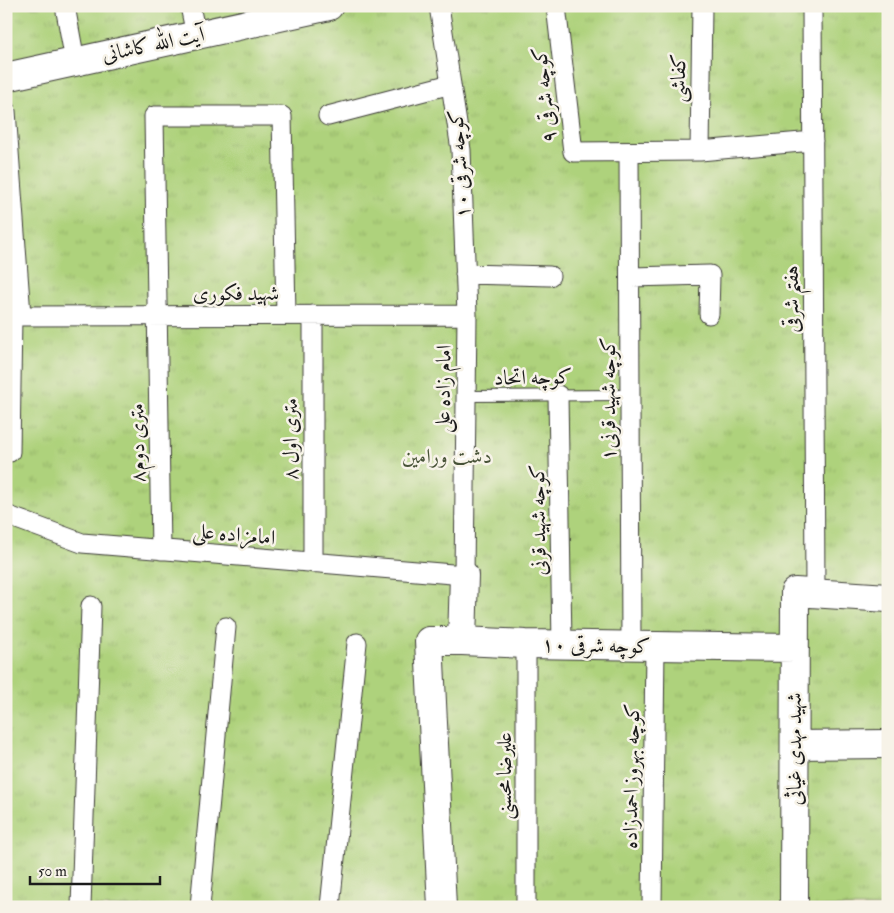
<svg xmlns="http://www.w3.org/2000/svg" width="894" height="913" viewBox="0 0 894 913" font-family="'IM FELL Double Pica',Amiri,serif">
  <defs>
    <pattern id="grass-tufts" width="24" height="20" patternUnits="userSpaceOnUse" patternTransform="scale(1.25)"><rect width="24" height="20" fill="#aed27b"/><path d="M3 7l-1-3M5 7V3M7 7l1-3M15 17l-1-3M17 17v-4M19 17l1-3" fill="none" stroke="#95b46a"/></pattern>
  </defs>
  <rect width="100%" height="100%" fill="#f7f3e8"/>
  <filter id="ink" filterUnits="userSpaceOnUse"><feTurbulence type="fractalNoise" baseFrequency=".02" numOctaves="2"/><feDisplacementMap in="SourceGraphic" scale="10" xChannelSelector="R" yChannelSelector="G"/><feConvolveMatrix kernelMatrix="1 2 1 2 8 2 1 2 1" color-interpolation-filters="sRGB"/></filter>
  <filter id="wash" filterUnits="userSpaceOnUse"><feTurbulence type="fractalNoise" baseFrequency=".0096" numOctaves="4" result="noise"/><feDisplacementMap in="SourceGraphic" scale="20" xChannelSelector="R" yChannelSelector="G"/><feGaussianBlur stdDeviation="1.12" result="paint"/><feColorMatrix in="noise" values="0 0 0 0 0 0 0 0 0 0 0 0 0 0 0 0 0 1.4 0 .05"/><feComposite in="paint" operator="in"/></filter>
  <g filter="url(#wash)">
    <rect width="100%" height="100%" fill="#f4e8d2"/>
    <!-- grass -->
    <path fill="url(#grass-tufts)" stroke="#65774c" d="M6,6H888V907H6Z"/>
  </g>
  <g filter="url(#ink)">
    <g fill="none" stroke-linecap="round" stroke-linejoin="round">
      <defs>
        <path id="lane" d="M466,396L630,395"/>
        <path id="street" d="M65,6L75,61
          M190,6L196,35
          M556,6L573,152L700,151L813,141
          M812,6L815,592
          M6,111L21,315
          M328,116L451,84
          M700,151L702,6
          M629,152L631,646
          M465,274L550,276
          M631,277L710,275L709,314
          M6,316L467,315
          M558,395L562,645
          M10,452L12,316
          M6,515L82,543L464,575L467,315L461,150L439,6
          M161,550L154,116H282L286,315
          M313,563V315
          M81,907L91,606
          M200,907L226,627
          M330,907L357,643
          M526,907V644
          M652,907L655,646"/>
        <path id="secondary" d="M6,77L329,6
          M464,575L462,641L526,644L795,648
          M795,745L888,744
          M442,907L429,641H462
          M794,907L795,592L888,598"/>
      </defs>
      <!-- lane casing -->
      <use href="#lane" stroke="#3c3b37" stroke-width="12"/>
      <!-- street casing -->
      <use href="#street" stroke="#3c3b37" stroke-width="21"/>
      <!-- secondary casing -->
      <use href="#secondary" stroke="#3c3b37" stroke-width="30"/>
      <!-- lane -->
      <use href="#lane" stroke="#fff" stroke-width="10"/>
      <!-- street -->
      <use href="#street" stroke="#fff" stroke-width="19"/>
      <!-- secondary -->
      <use href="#secondary" stroke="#fff" stroke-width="28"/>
    </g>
  </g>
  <g text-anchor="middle" stroke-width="5" stroke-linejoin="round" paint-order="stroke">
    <!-- street labels -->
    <g font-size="21" fill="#1c1c1c" stroke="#f7f3e8">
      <text transform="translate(153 44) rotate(-12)" y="7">آیت الله کاشانی</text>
      <text transform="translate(678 78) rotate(-89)" y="7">کفاشی</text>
      <text transform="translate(544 95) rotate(-96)" y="7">کوچه شرقی ۹</text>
      <text transform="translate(459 164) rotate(-94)" y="7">کوچه شرقی ۱۰</text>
      <text x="236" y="300">شهید فکوری</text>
      <text transform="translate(791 299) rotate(-90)" y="7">هفتم شرقی</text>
      <text transform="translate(533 377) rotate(-1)" y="7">کوچه اتحاد</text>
      <text transform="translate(443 389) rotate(-89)" y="7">امام زاده علی</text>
      <text transform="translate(608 399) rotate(-90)" y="7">کوچه شهید قرنی۱</text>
      <text transform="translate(290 439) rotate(-90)" y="7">۸ متری اول</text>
      <text transform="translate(137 443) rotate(-91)" y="7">متری دوم۸</text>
      <text transform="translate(538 520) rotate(-91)" y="7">کوچه شهید قرنی</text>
      <text transform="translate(234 534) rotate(5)" y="7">امامزاده علی</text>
      <text transform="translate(596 645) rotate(1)" y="7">کوچه شرقی ۱۰</text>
      <text transform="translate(794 749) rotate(-90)" y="7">شهید مهدی غیاثی</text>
      <text transform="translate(504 776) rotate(-90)" y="7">علیرضا محسنی</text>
      <text transform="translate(631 776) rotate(-89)" y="7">کوچه بهروز احمدزاده</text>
    </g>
    <!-- park labels -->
    <g font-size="21" fill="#485338" stroke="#f7f3e8">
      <text x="447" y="463">دشت ورامین</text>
    </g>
  </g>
  <!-- margin -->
  <rect width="894" height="913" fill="none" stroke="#f7f3e8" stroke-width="25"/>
  <!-- scale -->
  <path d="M30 876v8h130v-8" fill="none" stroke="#1c1c1c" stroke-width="2.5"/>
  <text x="38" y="876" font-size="15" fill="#1c1c1c" stroke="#f7f3e8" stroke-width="4" paint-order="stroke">50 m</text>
</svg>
